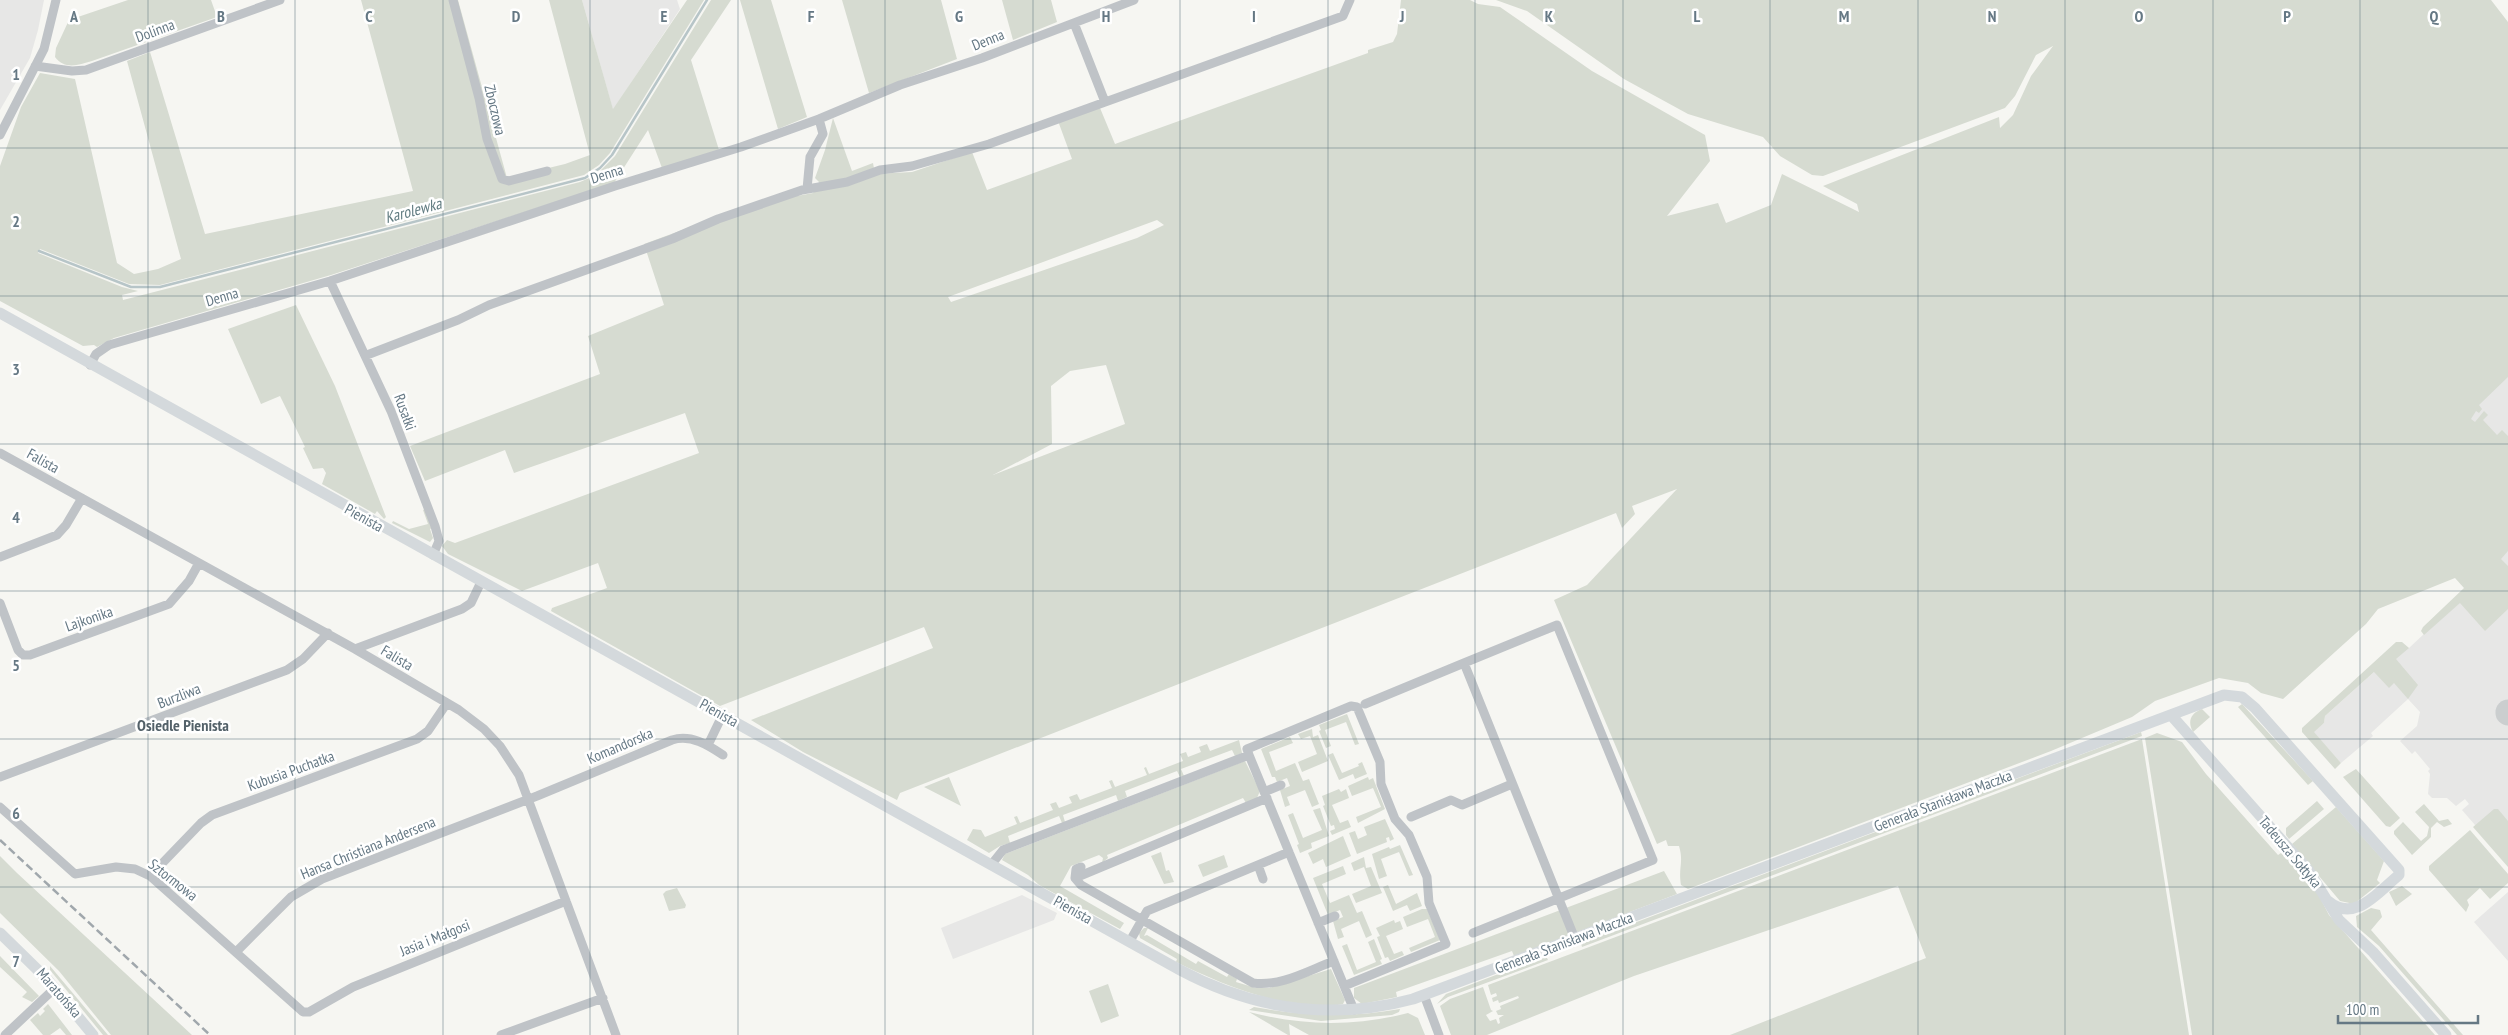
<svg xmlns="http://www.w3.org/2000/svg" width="2508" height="1035" viewBox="0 0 2508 1035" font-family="'PT Sans Narrow',sans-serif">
  <rect width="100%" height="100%" fill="#f6f6f2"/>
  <!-- built -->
  <path fill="#e7e7e6" d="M0,0H44L38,30L30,58L0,110Z
    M582,0H677L680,9L613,110Z
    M2508,335V464L2449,404Z
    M2508,547V863L2462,810L2469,804L2465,799L2456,806L2447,798H2432L2428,794L2430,774L2428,771L2430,769L2415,751L2412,754L2400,741L2417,726L2420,712L2408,699L2371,733L2373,736L2341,763L2313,732L2324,723L2325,716L2403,646L2409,648L2425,633Z
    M2508,892V961L2474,922Z
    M1022,895L1057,913L1054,920L953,959L941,928Z"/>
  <!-- green -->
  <path fill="#d6dbd1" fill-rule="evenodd" d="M128,0H211L217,17L92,61C78,65 65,70 55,57L56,48L69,20Z
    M361,0H458L507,178L565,164L590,155L549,0H582L613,109L687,0H704L610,153L599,165L584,175L160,285L129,284L40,249L38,253L122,287L138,291L122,295L123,300L580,182L596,175L615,156L711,0H731L691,60L719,150L662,168L648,130L614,183L331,275L114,338L97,347L94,345L83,346L0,301V166L21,107L40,73L75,79L117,263L134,274L158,269L181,259L127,61L150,52L205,234L413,191Z
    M740,0H771L807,117L778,129Z
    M842,0H941L957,59L869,93Z
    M1002,0H1051L1057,22L1013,40Z
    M1401,0H1470L1478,4L1500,7L1592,71L1705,135L1710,161L1667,216L1718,203L1726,223L1771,205L1782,174L1859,212L1857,204L1823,186L1999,117L2000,128L2013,115L2031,76L2053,46L2036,55L2015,96L2005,108L1823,176L1812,175L1780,156L1763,137L1688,114L1624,79L1527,11L1496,0H2491L2508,22V377L2479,405L2482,409L2479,413L2476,411L2471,419L2475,422L2484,411L2488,415L2483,420L2497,435L2502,430L2508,436V551L2501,559L2508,566V609L2485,631L2460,603L2424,635L2421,631L2423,627L2464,588L2455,578L2378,609L2366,624L2283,699L2261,693L2248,683L2219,678L2155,701L2132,717L2051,751L1688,889L1681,885C1678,868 1684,862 1679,846H1668L1666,840L1657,844L1554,600L1587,585L1677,489L1632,506L1635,514L1622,528L1616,513L900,793L897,800L803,752L751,720L933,648L924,627L720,706L551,611L552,608L607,588L598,563L522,591L448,554L442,546L447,540L455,543L699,453L685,413L514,473L505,450L425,481L410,446L600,374L588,336L664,305L644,244L794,189L797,196L813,193L819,182L815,178L825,150L833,118L852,171L873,163L875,174L912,172L972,152L987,190L1072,159L1058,121L1100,108L1115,144L1368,53V50L1393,42L1397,34ZM1157,220L1164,225L1137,238L951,302L948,297ZM1106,365L1125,424L993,475L1052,444L1051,386L1070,371Z
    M296,305L335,386L386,517L384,519L377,511L375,514L322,484L326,473L323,468L313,469L303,448L305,447L280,396L261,404L228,329Z
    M425,509L432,528L430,529L433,538L430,542L392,523L393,521L409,529L428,524L423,510Z
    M2396,642H2402L2409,648L2396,659L2418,685L2408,699L2394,683L2389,688L2374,672L2325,716L2324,723L2314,732L2341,763L2335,769L2302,732V728Z
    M2242,704L2313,781L2308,785L2238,707Z
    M2202,709L2210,717L2193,732C2187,721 2191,713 2202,709Z
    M1347,714L1359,744L1355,745L1346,722L1325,730L1331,746L1326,748L1319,731L1321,730L1319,725Z
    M1312,729L1313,737L1318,735L1328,761L1302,772L1298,762L1317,754L1310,736L1301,739L1298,734Z
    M2141,732L2142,736L1582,947L1581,943Z
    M2157,733L2182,742L2206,774L2278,855L2284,851L2315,888L2329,915L2435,1035H2192L2145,738Z
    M1290,737L1293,743L1269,752L1276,771L1295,763L1303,781L1309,779L1319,804L1312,807L1305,790L1287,797L1290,805L1285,807L1280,790L1290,786L1287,778L1277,782L1275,777H1272L1261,749Z
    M2142,739L2189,1035H1730L1926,958L1898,886L1634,976L1487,1035H1451L1440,1006L1450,999L1483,987L1491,1010L1493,1011L1486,1015L1490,1021L1496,1019L1498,1024L1500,1023L1499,1018L1504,1015H1498L1496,1011L1501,1009L1500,1006L1519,998L1518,996L1499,1003L1498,1000L1493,1002L1492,998L1497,996L1496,993L1491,995L1488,985Z
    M1239,740L1242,753L1235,756L1232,750L1181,769L1184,776L1180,777L1177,771L1125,791L1127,797L1118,801L1116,795L1063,815L1065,822L1062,823L1059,816L1008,836L1010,843L1000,846L989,853L967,840L973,829L981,830L985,837L1017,824L1014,817L1017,816L1020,823L1053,810L1050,804L1056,802L1059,808L1072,803L1069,797L1077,794L1080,800L1112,788L1109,781L1112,780L1115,787L1147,775L1144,768L1146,767L1149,774L1183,761L1180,754L1186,752L1188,757L1201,752L1199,747L1207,744L1210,751Z
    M1333,753L1342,773L1359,766L1358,764L1362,762L1367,774L1355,779L1353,774L1339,780L1328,755Z
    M1245,761L1260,791L1257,798L1246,803L1243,798L1107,855L1108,858L1102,863L1103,858L1099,855L1071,866L1060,886L1124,923L1120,929L1039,885L1028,875L1002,860L1005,854Z
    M2356,769L2400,818L2390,827L2386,826L2343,777Z
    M949,777L961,806L924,787Z
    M1368,777L1369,780L1373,778L1385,809L1358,823L1356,817L1381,807L1373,788L1352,796L1348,786Z
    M1339,789L1341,792L1346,789L1349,798L1332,805L1340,823L1348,820L1351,827L1332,835L1330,831L1335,829L1334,825L1331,826L1323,806L1325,805L1322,796Z
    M2317,801L2324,809L2289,839L2286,835V828Z
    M2424,804L2439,821L2448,819L2452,824L2444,827L2437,822L2431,828V837L2412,855L2394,834V831L2403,822L2421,841L2427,836L2429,827L2415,812Z
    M2336,807L2384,861L2377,880L2380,883L2354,904L2340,901L2292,844Z
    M1320,808L1329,836L1311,843L1312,848L1300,853L1297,845L1299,844L1288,815L1293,813L1303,838L1322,830L1313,810Z
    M2494,809H2498L2508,821V867L2473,827Z
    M1385,819L1394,839L1390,841L1389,837L1386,838L1387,842L1357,854L1349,833L1355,831L1358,839L1367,835L1364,827Z
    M2470,830L2508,874V883L2490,899L2480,888L2467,900L2469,905L2466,912L2429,870V866Z
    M1343,836L1351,856L1326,867L1323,859L1313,864L1308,853Z
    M1400,845L1413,875L1409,876L1399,852L1381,859L1387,876L1379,879L1372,854L1389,847L1390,849Z
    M1161,852L1166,871L1169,870L1174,882L1164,884L1151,856Z
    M1224,855L1228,867L1203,877L1198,865Z
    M0,856L17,873L192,1035H111L59,971L0,913Z
    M1364,857L1366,868L1371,867L1382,893L1356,903L1352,894L1371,886L1364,867L1354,871L1351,863Z
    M1343,866L1346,874L1322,884L1330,903L1349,895L1357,913L1362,911L1372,935L1366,938L1359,921L1341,929L1344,937L1338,939L1333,921L1343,917L1340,910L1328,915L1313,878Z
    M1664,871L1677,894L1514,956L1512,951L1396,992L1397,997L1362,1004L1354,998V988Z
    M1388,885L1396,904L1417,893L1422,906L1410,911L1407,905L1393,911L1383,887Z
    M2402,886L2412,894L2396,906L2389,892Z
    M677,888L686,905L685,908L669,911L663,894L666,891Z
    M2371,908L2380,910L2382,917L2371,930L2463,1035H2457L2379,946L2357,927L2356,916Z
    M1422,909H1427L1440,940L1411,952L1409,948L1435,937L1428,919L1407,927L1403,917Z
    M1394,920L1395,923L1400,921L1403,929L1386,936L1394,954L1402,951L1404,955L1390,961L1388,957L1385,958L1377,937L1380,936L1376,928Z
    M1144,928H1148L1144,936L1147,935L1196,964L1198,961L1227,977L1229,974L1237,979L1236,982L1256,988H1269L1331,969L1345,1000L1343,1004C1291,1014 1221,984 1176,962L1177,959L1140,938L1139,933Z
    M1374,939L1382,959L1380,960L1382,964L1354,975L1342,946L1347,944L1357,970L1376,962L1368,942Z
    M0,956L39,996L32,1002L22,997L27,992L0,967Z
    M1546,956L1548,960L1448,997L1437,1004L1446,994Z
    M50,966L108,1035H103L50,970Z
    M1108,984L1119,1016L1101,1023L1089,991Z
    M48,1004L72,1035H66L60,1028L50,1035H43L30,1020L38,1013L40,1016L45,1011L43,1009Z
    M1254,1007C1304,1016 1350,1018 1400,1009L1399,1012L1392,1015L1321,1021L1249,1010Z
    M1249,1012C1302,1026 1354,1027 1408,1013L1418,1018L1425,1035H1309L1289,1024L1290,1035H1288Z"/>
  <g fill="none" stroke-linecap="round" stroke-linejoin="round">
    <!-- stream -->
    <path stroke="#b7c5c8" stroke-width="2.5" d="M39,251L131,287H160L585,178L600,168L612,155L707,0"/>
    <!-- taxiway -->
    <path stroke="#cbcecf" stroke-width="25" d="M2508,713V712"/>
    <!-- street -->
    <path stroke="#bfc3c7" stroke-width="9" d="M453,0L479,98L487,139L502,179L509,181L547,171
      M1074,23L1105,102
      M35,66L72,71L86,70L280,0
      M0,135L44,49L56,0
      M807,189L810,157L823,134L819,119
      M330,281L391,411L435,526L439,541L433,555
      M367,355L458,320L489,305L672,239L718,219L802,190L847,182L880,170L912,166L989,144L1343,16L1350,0
      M90,365L96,354L109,345L330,281L615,186L741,147L819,119L900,85L982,58L1134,0
      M0,453L355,649L459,710L484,729L500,746L519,775L616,1035
      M0,557L57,535L66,525L82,498
      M0,603L18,650L23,655H30L169,604L189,581L199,563
      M355,649L462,609L471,603L481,582
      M1464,663L1557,625L1653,860L1473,933
      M1365,704L1464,663L1575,939
      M708,745L722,716
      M1249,755L1354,1010
      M0,777L287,670L303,659L328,633
      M1264,792L1281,785
      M1267,798L1075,878L1081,885L1253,983C1281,987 1309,970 1334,961
      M0,807L75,874L116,867L135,869L150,876L303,1012H309L353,987L566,901
      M1411,817L1451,800L1462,805L1512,784
      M991,865L1003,850L1249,755L1247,749L1252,747L1351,706L1357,707L1380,762L1381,784L1395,819L1409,835L1427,877L1429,903L1446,944L1344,986
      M1258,865L1263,879
      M150,876L201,823L212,815L417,739L428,731L447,703
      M1075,878L1076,869L1081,867
      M1318,923L1335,916
      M1130,941L1147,911L1289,852
      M237,951L291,897L322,879L537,796L672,740C691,734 708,745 723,755
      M1424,995L1439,1035
      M5,1035L55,988
      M501,1035L603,998"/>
    <!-- secondary -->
    <path stroke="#d4d9dc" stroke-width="11" d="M0,313L1180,970C1253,1009 1332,1021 1413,999L2224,695L2242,697L2255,708L2399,870V875C2379,891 2355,924 2328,901
      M2171,715L2309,871L2339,920L2373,952L2446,1035
      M0,933L46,978L93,1035"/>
    <!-- rail -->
    <path stroke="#a0a7ac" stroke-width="2.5" stroke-dasharray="8 4" stroke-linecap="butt" d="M0,840L210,1035"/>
  </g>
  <!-- grid -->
  <path fill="none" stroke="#657884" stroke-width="1" stroke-opacity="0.55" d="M148,0V1035M295,0V1035M443,0V1035M590,0V1035M738,0V1035M885,0V1035M1033,0V1035M1180,0V1035M1328,0V1035M1475,0V1035M1623,0V1035M1770,0V1035M1918,0V1035M2065,0V1035M2213,0V1035M2360,0V1035M0,148H2508M0,296H2508M0,444H2508M0,591H2508M0,739H2508M0,887H2508"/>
  <g text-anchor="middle" stroke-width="5" stroke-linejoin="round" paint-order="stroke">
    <!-- street labels -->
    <g font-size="15" fill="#657884" stroke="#fff">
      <text transform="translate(155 31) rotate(-20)" y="5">Dolinna</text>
      <text transform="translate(988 40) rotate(-22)" y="5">Denna</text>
      <text transform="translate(495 110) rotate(77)" y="5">Zboczowa</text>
      <text transform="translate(607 174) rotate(-17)" y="5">Denna</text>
      <text transform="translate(222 297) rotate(-16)" y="5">Denna</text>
      <text transform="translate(405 412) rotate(70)" y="5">Rusałki</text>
      <text transform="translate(43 461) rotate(29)" y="5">Falista</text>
      <text transform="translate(364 518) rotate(29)" y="5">Pienista</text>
      <text transform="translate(89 619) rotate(-19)" y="5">Lajkonika</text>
      <text transform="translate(397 658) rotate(31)" y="5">Falista</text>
      <text transform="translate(179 696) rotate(-21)" y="5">Burzliwa</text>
      <text transform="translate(719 713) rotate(29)" y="5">Pienista</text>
      <text transform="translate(620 746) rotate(-23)" y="5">Komandorska</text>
      <text transform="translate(291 771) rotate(-20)" y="5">Kubusia Puchatka</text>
      <text transform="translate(1943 801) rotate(-21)" y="5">Generała Stanisława Maczka</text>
      <text transform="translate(368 848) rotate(-22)" y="5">Hansa Christiana Andersena</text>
      <text transform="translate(2290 852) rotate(50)" y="5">Tadeusza Sołtyka</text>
      <text transform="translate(173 880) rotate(38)" y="5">Sztormowa</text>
      <text transform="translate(1073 910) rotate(29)" y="5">Pienista</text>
      <text transform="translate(435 938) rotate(-22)" y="5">Jasia i Małgosi</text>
      <text transform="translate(1564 943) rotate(-21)" y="5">Generała Stanisława Maczka</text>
      <text transform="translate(59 993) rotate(49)" y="5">Maratońska</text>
    </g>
    <!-- water labels -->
    <g font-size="16" font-style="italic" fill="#607b80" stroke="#fff">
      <text transform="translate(413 210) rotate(-15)" y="6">Karolewka</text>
    </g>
    <!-- neighbourhood labels -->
    <g font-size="16" font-weight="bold" fill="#536169" stroke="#fff">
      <text x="183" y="731">Osiedle Pienista</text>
    </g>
  </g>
  <g font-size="16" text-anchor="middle" font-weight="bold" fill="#657884" stroke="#fff" stroke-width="5" stroke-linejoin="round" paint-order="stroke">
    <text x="74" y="22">A</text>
    <text x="221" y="22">B</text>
    <text x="369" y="22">C</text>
    <text x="516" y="22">D</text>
    <text x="664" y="22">E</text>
    <text x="811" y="22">F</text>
    <text x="959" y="22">G</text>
    <text x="1106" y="22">H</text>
    <text x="1254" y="22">I</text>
    <text x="1402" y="22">J</text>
    <text x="1549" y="22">K</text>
    <text x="1697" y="22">L</text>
    <text x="1844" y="22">M</text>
    <text x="1992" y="22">N</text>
    <text x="2139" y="22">O</text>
    <text x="2287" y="22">P</text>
    <text x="2434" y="22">Q</text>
    <text x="16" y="80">1</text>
    <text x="16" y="227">2</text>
    <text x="16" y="375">3</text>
    <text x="16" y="523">4</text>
    <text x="16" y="671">5</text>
    <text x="16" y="819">6</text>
    <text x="16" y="967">7</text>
  </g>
  <!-- scale -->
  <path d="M2338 1015v8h140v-8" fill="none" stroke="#657884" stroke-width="2.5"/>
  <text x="2346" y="1015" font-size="15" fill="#657884" stroke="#ffffff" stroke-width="4" paint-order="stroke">100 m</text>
</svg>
